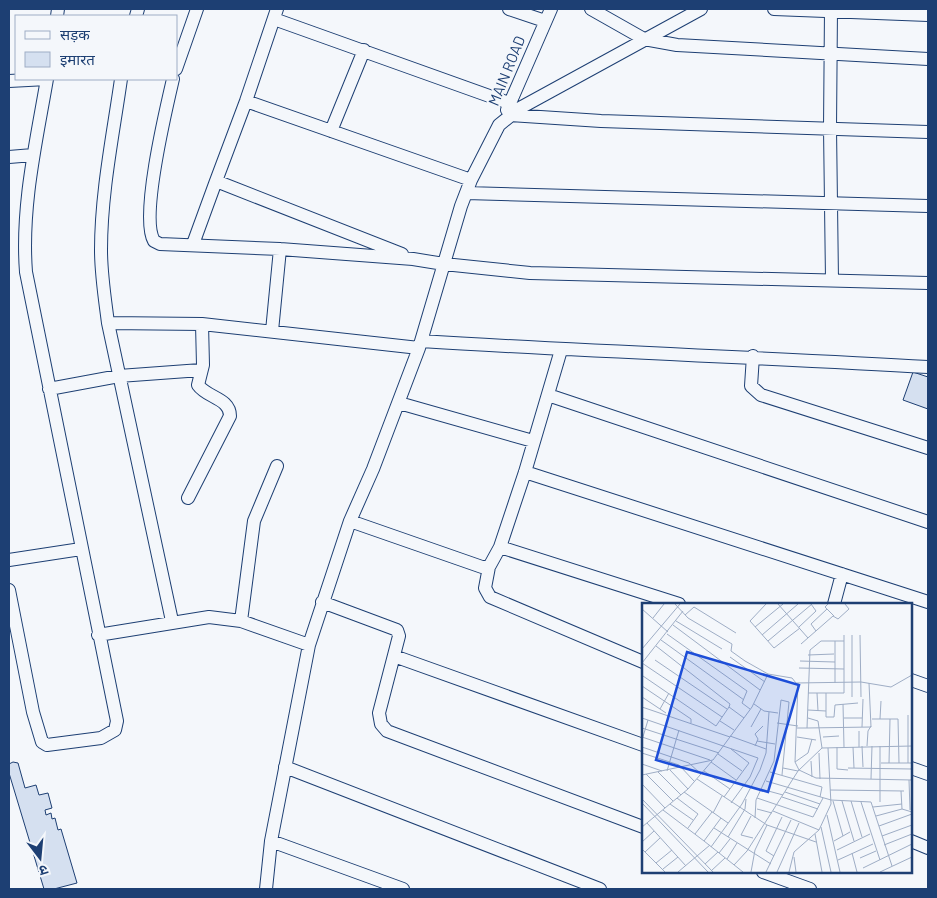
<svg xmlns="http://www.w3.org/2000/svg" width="937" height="898" viewBox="0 0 937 898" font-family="Barlow,'Noto Sans Devanagari',sans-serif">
  <rect width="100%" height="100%" fill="#f4f7fb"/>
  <!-- building -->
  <path fill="#d5e0f0" stroke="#1d3f73" d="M913,372L928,377V409L903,400Z
    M13,762L18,763L25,788L36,785L39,795L48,793L52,808L45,810L46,815L51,813L52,819L55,818L58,830L61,829L77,883L54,889H44L9,773V764Z"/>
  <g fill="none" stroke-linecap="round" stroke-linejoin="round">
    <defs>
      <path id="minor" d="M277,9L246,101L216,181L402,254
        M509,9L545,21
        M591,9L644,39L677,45L928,59
        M774,9L928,15
        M831,9L830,128L832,280
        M57,16L58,9
        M136,16L138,9
        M274,19L509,103
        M176,69L197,9
        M121,79C113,135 101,193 101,250C101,275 105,299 108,323L172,621
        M173,79C166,109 140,218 154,241L160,244L280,249L413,259L444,264L530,273L928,283
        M9,81L47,79
        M246,101L471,180
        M507,110L551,9
        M510,115L601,121L928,132
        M331,131L364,50
        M9,157L33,155
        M466,193L928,206
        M193,244L216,181
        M108,323L202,324L419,348
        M272,331L280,249
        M421,341C590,352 759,357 928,367
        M753,356L751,386L761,395L928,448
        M49,389L119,376L201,370
        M548,395L928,522
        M399,403L533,441
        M525,472L928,602
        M188,498L230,416C230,398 207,398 198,385L203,365L202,324
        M350,521L482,567H489L500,547L525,472L561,350
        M500,547L679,604
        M9,560L81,549
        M489,567L485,588L490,597L643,662
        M9,590L33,712L42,742L47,745L101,738L115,730L117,721L26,272C21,207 36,143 47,79
        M322,602L397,630L399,636L379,713L381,724L387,731L643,827
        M834,604L842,574
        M241,621L254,521L277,466
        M98,635L209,617L241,621L309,645
        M394,656L643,745
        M911,680L928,686
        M285,767L600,889
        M911,768L928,774
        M271,841L403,889
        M911,841L928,848
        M763,872L810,889
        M266,889L271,841L309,645L350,521L373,469L419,348L461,206L471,180L499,125L520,108L701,9"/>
    </defs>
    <!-- minor casing -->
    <use href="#minor" stroke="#1d3f73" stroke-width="14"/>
    <!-- minor -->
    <use href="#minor" stroke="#f4f7fb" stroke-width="12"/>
  </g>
  <g text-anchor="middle" stroke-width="4" stroke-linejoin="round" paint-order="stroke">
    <!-- street labels -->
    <g font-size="15" fill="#1d3f73" stroke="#f4f7fb">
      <text transform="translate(507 71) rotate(-68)" y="5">MAIN ROAD</text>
    </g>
  </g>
  <!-- overview -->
  <g transform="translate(642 603)">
    <rect width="270" height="270" fill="#f4f7fb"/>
    <path fill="none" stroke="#9eadc5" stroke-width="1" d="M33,1L46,15L90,41L89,48L103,58L126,71L150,75L154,80L219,79L249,84L270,72M124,1L108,18L132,45L158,25M136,1L166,35M186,1L183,4L192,13M0,6L26,29M43,12L52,4L94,30M11,15L22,1M34,18L80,46M31,22L118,87M113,24L141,1M157,24L174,8L169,1M174,28L169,21L185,6M25,31L105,88L100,100L108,106M120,32L156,1M210,32V94M218,32L219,94M19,37L102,97M126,38L170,1M193,38V80M159,41L191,13L196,16L207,6L203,1M14,43L88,101L87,104M0,46L38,1M166,52L192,51M88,54L123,79M13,57L85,106M158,58L193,59M0,60L80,114M0,60L41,8M157,65L202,66M1,73L74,123M156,80L153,159L157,167L174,175L270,177M0,83L49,116V120M166,90H202V32M175,90L176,108M0,94L24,110M112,101L122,108L136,110M201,101L202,144M0,104L88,134M18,106L27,90M166,107L184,108V90M184,108V114H192L193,102L216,100M0,115L116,155L108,174L89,200M202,115H220M230,116H256L257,160M238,116L239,98M78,118L92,127M135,120L156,123M74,123L87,104L102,115M109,124L119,106M220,124L221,96M0,125L77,150M155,125H165L168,47L179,38H202M165,125L229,124L227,80M88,133L124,146M0,134L68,157M155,134L174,137M181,134L197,133M0,137L6,117M115,138L133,141M113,143L116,136L113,131L121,123M220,143L221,164M225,143L226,128L229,123M0,144L47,160L59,171M195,144V166L206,167M211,144L212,165M217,144V128M180,145L270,143M0,150L37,162L52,178M177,150L178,176M76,151L100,168M169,158L170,174M69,159L94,177M153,159L166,150L170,136M239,160H270M247,160L248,116M266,160V112M0,161L20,168M141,165L156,168M206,165L270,166M28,167L46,186M25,168L37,127M62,168L88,186M16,169L39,192M128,169L180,184L178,194M4,171L31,198M0,172L71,157L110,104L126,71M55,176L125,222L174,239M229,176L230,143M267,177L268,207M124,178L189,197L229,199L250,263M0,181L23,205M119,186L141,192M188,187L262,188M259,188L260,206M42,189L86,220M143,189L178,201M82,194L107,160L89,146M140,194L176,206M35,195L56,211L46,225M115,195L171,214L181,195M0,196L71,269M191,198L201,233M200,198L212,238M209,198L220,234M219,199L238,257M238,199V143M0,200L66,269M28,201L51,217M231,204L260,201M115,206L130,210M21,207L62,238L79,215M131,208L177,227M71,210L80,193M185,212L198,269M109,213L99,232L111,235M234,213L260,206L270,209M113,215L114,197L132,158L139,97L147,99L140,172M5,220L44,263M237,223L270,211M0,224L46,186L70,158M179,224L189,269M72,225L129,261M53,231L70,209M173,231L180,269M240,233L270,222M86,234L103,206L104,196M62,238L101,269M192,238L208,229M0,239L12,228M242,242L270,231M69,244L100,201L118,167L124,150L127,109M0,246L23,269M195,247L228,231M3,249L18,235M77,250L88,236M210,250L215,269M132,253L124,248L140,214M152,254L154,269M218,255L234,248M85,256L95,240M196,257L231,241M14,260L30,247M63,261L76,249M92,262L105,248L156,168L180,145L176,118L166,115M221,265L270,241M21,266L36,254M69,268L83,255M36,269L68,242M109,269L113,247L125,222M124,269L149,217M135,269L157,220M147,269L152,249L177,227L189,201L186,145M238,269L270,254"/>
    <path fill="#1d4ed8" fill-opacity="0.15" stroke="#1d4ed8" stroke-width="2.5" d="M45,49L157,82L126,189L14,157Z"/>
    <rect width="270" height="270" fill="none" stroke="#1d3f73" stroke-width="2.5"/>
  </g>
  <!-- border -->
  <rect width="937" height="898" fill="none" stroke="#1d3f73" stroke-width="20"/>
  <!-- legend -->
  <rect x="15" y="15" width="162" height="65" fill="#f4f7fb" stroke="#9eadc5"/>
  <rect x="25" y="31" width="25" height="8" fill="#f4f7fb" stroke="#9eadc5"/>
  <text x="60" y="40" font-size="15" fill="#1d3f73">सड़क</text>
  <rect x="25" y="52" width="25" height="15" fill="#d5e0f0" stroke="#9eadc5"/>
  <text x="60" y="65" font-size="15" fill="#1d3f73">इमारत</text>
  <!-- north arrow -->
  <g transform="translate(40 858) rotate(164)" stroke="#f4f7fb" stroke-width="4" paint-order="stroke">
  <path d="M0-4L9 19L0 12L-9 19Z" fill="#1d3f73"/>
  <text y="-8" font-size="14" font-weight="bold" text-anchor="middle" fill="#1d3f73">उ</text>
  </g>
</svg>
